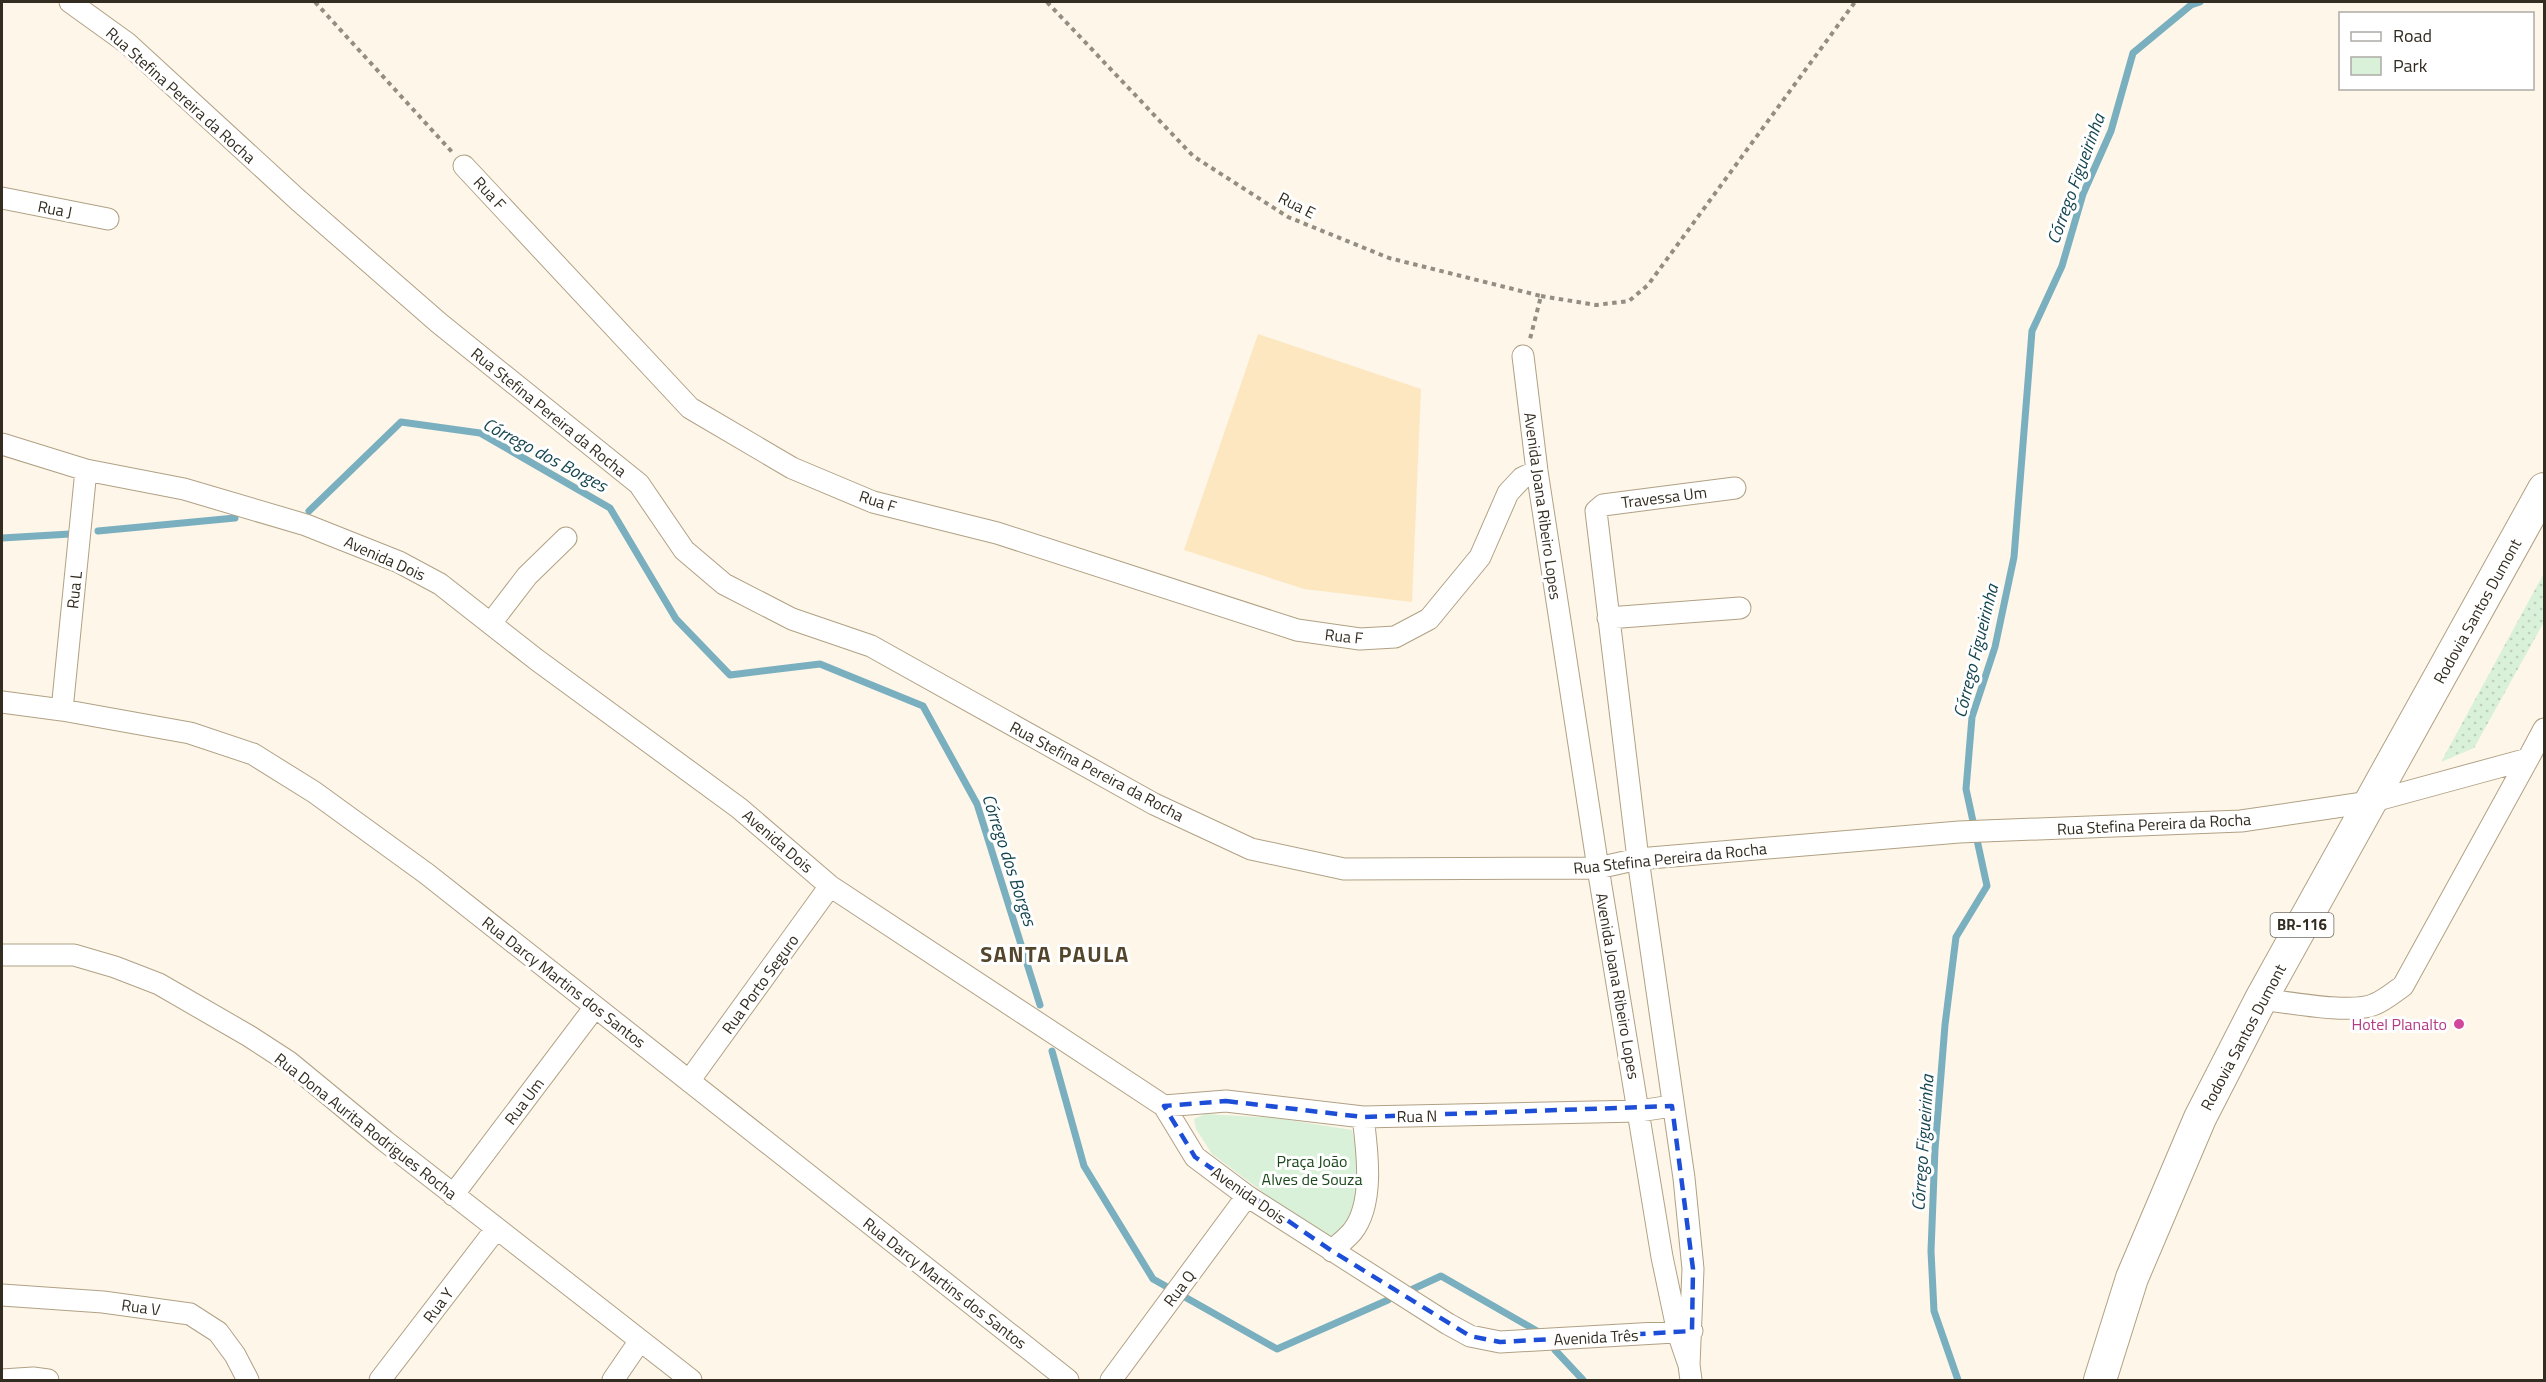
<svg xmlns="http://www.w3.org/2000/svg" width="2546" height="1382" viewBox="0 0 2546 1382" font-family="'Titillium Web',sans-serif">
  <defs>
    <pattern id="grass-dots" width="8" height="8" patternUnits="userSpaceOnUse" patternTransform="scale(1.5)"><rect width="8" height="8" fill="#daf1d9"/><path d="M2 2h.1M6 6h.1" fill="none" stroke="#bccfba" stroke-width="1.8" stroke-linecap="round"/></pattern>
  </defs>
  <rect width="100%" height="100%" fill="#fdf6e9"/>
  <!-- built -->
  <path fill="#fde7c1" d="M1258,334L1421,389L1412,602L1304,589L1184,550Z"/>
  <!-- grass -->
  <path fill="url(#grass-dots)" d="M2544,573V622L2474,748L2441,762Z"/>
  <!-- park -->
  <path fill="#daf1d9" d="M1205,1114L1276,1118L1352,1130L1359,1159L1355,1215L1328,1241L1212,1154L1196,1129L1194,1119Z"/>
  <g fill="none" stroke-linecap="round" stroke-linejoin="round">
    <!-- stream -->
    <path stroke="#79afbe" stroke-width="7" d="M309,511L401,422L480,433L610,508L676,619L730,675L820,664L923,706L977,804L1040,1005
      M98,531L235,518
      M2,538L70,534
      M1052,1051L1084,1166L1153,1279L1277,1349L1388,1300
      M1413,1289L1441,1276L1537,1331
      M1555,1350L1583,1380
      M1958,1380L1934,1311L1931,1251L1935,1149L1945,1025L1956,937L1987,886L1966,789L1972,717L1995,647L2014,557L2032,331L2062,266L2083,194L2111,131L2133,53L2191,5L2200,2"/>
    <defs>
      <path id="minor" d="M70,2L127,43L298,200L439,323L639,484L684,550L724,584L792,619L871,646L1154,804L1251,849L1344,869L1598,868L1638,859L1959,832L2241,821L2370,802L2528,759L2544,729
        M464,166L690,408L792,468L873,502L997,533L1297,630L1360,639L1395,637L1429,619L1480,557L1508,493L1522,478L1537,471
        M2,198L108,219
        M1523,356L1537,471L1598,868L1662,1257L1678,1333L1689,1365
        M2,444L86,470L184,489L306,525L399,562L440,584L537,660L739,808L830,886L1164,1106L1195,1157L1247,1196L1448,1324L1470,1336L1500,1342L1692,1331
        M1608,618L1740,608
        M491,623L527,576L566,538
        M2,702L62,710L190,733L253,754L314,792L427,874L1068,1380
        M62,710L86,470
        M2,955H74L115,967L159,984L249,1036L289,1062L385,1141L691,1380
        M2261,999C2287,1002 2353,1015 2375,1004C2385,1000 2394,992 2403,986L2528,759
        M689,1081L830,886
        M1164,1106L1226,1101L1363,1117L1639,1111L1672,1106
        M453,1195L595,1007
        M1332,1251C1338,1245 1346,1239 1352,1232C1375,1204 1367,1149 1363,1117
        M2,1295L103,1302L190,1314L218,1332L235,1355L248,1380
        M2,1380L33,1378L48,1380
        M380,1380L496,1229
        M613,1380L639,1342
        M1111,1380L1247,1196
        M1691,1380L1689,1365L1693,1269L1684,1178L1638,859L1596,511L1603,505L1735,488"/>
      <path id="highway" d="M2100,1380L2132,1278L2200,1118L2261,999L2544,489"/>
    </defs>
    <!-- minor casing -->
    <use href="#minor" stroke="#b1a184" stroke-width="23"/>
    <!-- highway casing -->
    <use href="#highway" stroke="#b1a184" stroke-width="34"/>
    <!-- path -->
    <path stroke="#948d81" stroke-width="4" stroke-dasharray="4.5 4.5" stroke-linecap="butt" d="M315,2L452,152
      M1047,2L1193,156L1288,217L1389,258L1541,296L1530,339
      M1541,296L1596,305L1629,301L1648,285L1855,2"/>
    <!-- minor -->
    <use href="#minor" stroke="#fff" stroke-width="21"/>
    <!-- highway -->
    <use href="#highway" stroke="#fff" stroke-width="32"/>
  </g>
  <!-- marked area -->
  <path fill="none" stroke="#1d4ed8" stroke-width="4.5" stroke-dasharray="12 8" stroke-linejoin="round" d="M1226,1101L1363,1117L1672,1106L1693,1269L1692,1331L1500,1342L1470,1336L1332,1251L1195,1157L1164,1106Z"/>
  <!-- markers -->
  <circle fill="#d1479c" stroke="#fff" stroke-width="2" cx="2459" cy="1024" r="6"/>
  <g text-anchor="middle" stroke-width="6" stroke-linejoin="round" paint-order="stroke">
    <!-- shield labels -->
    <rect fill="#fff" stroke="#706b64" stroke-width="1.5" x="2270.5" y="913" width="63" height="24" rx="4.5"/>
    <g font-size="15" font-weight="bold" fill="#332c21">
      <text x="2302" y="930">BR-116</text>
    </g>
    <!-- street labels -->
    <g font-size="16" fill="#332c21" stroke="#fff">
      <text transform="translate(181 95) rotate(42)" y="6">Rua Stefina Pereira da Rocha</text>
      <text transform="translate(490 193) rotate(47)" y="6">Rua F</text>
      <text transform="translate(1297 205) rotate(27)" y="6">Rua E</text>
      <text transform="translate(55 209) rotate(11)" y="6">Rua J</text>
      <text transform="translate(549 412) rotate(39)" y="6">Rua Stefina Pereira da Rocha</text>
      <text transform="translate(1664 497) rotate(-7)" y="6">Travessa Um</text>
      <text transform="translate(878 501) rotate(18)" y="6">Rua F</text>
      <text transform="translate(1543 506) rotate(82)" y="6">Avenida Joana Ribeiro Lopes</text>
      <text transform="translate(385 558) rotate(24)" y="6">Avenida Dois</text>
      <text transform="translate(74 590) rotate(-84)" y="6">Rua L</text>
      <text transform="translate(2477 611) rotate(-61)" y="6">Rodovia Santos Dumont</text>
      <text transform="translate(1344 636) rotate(6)" y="6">Rua F</text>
      <text transform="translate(1097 771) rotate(28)" y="6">Rua Stefina Pereira da Rocha</text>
      <text transform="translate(2154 824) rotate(-3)" y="6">Rua Stefina Pereira da Rocha</text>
      <text transform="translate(778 841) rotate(41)" y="6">Avenida Dois</text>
      <text transform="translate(1670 858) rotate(-6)" y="6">Rua Stefina Pereira da Rocha</text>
      <text transform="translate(564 982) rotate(38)" y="6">Rua Darcy Martins dos Santos</text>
      <text transform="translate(760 984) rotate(-54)" y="6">Rua Porto Seguro</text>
      <text transform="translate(1618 986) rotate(80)" y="6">Avenida Joana Ribeiro Lopes</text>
      <text transform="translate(2243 1037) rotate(-62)" y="6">Rodovia Santos Dumont</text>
      <text transform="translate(524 1101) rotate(-53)" y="6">Rua Um</text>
      <text transform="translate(1417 1116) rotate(-1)" y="6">Rua N</text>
      <text transform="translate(366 1126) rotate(38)" y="6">Rua Dona Aurita Rodrigues Rocha</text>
      <text transform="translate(1249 1195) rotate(35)" y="6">Avenida Dois</text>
      <text transform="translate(945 1283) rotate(38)" y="6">Rua Darcy Martins dos Santos</text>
      <text transform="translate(1179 1288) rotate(-53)" y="6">Rua Q</text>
      <text transform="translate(438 1305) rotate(-53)" y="6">Rua Y</text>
      <text transform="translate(141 1307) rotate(8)" y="6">Rua V</text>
      <text transform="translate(1596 1337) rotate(-3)" y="6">Avenida Três</text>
    </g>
    <!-- hotel labels -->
    <g font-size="16" fill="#b23c85" stroke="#fff" text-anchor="end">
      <text x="2447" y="1030">Hotel Planalto</text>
    </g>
    <!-- park labels -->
    <g font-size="16" fill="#1c491b" stroke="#fff">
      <text x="1312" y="1167">Praça João<tspan x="1312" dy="18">Alves de Souza</tspan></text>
    </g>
    <!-- water labels -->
    <g font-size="18" font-style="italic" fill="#164651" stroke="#fff">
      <text transform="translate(2076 179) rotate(-70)" y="6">Córrego Figueirinha</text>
      <text transform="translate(545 455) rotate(28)" y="6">Córrego dos Borges</text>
      <text transform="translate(1976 651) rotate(-76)" y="6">Córrego Figueirinha</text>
      <text transform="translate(1009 860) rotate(72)" y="6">Córrego dos Borges</text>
      <text transform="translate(1923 1143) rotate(-86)" y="6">Córrego Figueirinha</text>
    </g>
    <!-- district labels -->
    <g font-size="22" font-weight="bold" letter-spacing="1.5" fill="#54462c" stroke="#fff">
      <text x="1055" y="962">SANTA PAULA</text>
    </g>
  </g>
  <!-- border -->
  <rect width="2546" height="1382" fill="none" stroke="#332c21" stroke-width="6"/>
  <!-- legend -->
  <rect x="2339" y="12" width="195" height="78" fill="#ffffff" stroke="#adaba6" stroke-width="1.5"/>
  <rect x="2351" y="32" width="30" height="9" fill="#ffffff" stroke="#adaba6" stroke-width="1.5"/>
  <text x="2393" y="42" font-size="18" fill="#332c21">Road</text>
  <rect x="2351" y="57" width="30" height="18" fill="#daf1d9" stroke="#adaba6" stroke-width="1.5"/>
  <text x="2393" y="72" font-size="18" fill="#332c21">Park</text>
</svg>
